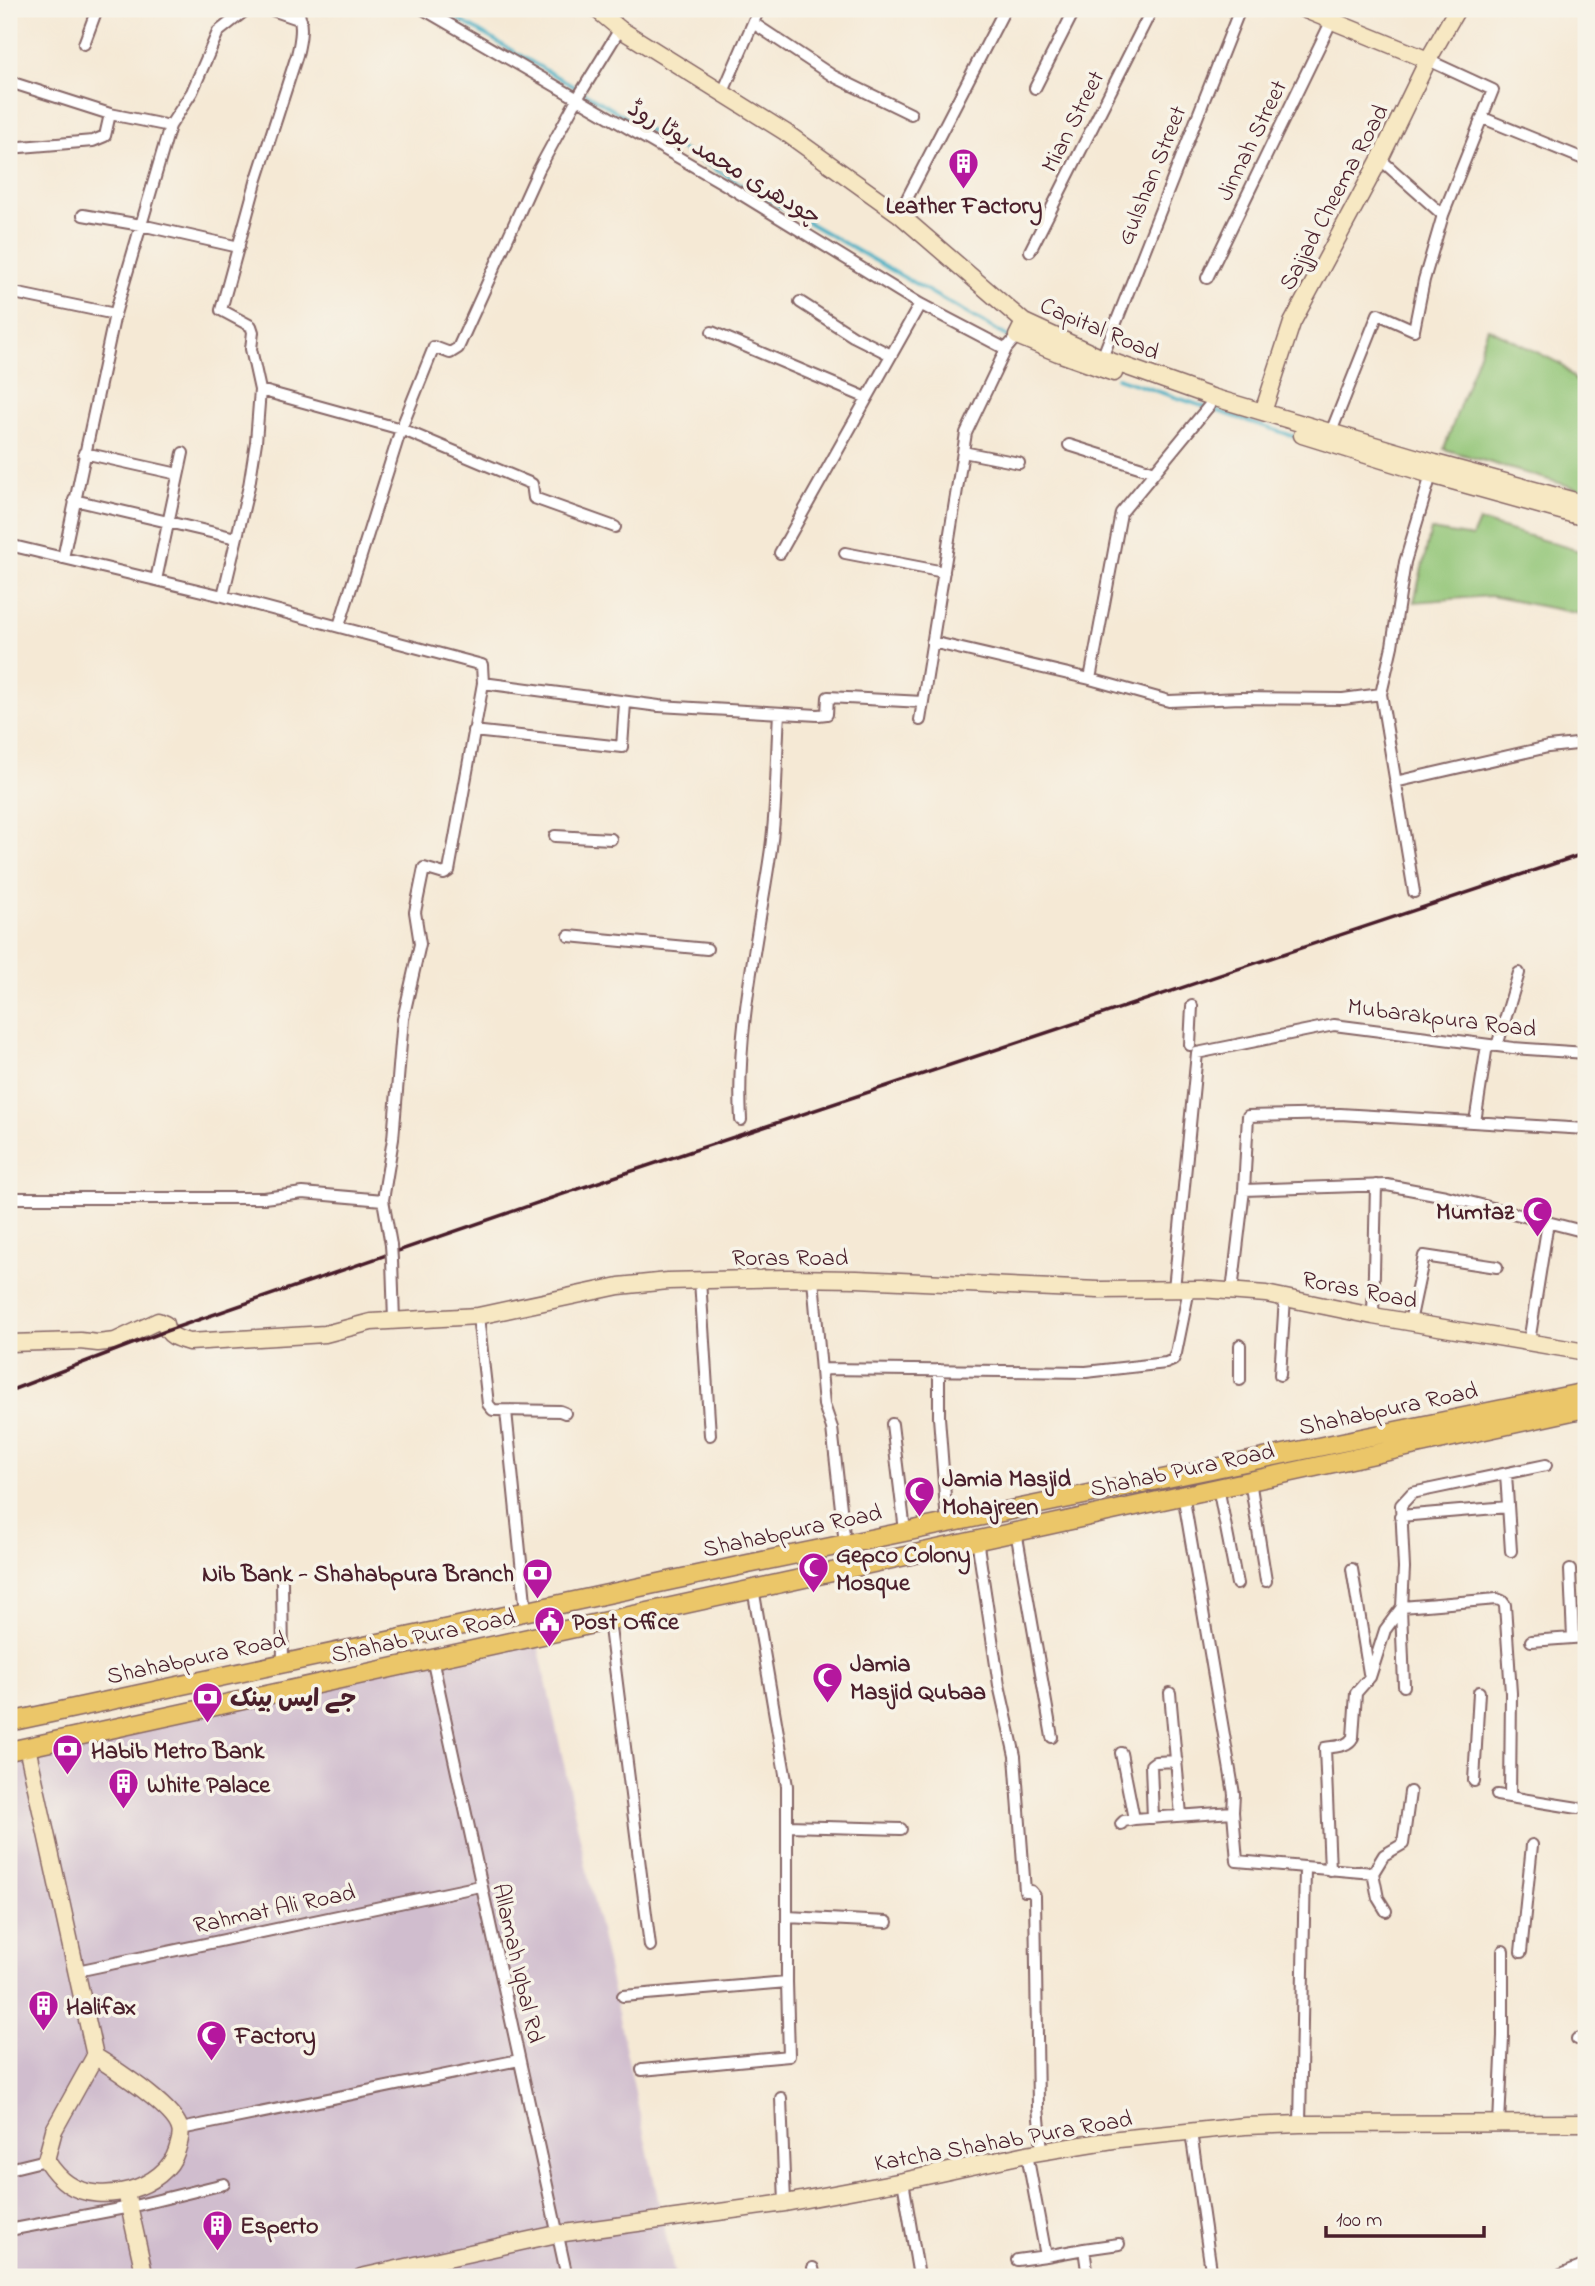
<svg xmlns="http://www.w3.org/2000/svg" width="1595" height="2286" viewBox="0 0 1595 2286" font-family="'Indie Flower','Playpen Sans Arabic',sans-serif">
  <rect width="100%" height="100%" fill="#f7f3e8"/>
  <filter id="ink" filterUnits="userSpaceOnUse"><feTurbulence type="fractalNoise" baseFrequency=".0143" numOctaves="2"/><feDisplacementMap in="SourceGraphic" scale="14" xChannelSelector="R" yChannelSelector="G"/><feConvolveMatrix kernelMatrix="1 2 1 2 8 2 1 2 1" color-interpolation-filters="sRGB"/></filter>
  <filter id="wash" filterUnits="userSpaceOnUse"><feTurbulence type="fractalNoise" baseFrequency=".00686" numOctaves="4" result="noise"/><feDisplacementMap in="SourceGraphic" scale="28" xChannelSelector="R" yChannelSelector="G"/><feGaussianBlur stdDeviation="1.57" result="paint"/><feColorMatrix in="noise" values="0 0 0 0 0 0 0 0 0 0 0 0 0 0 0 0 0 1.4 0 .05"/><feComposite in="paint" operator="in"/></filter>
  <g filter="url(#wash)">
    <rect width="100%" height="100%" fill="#f5e9d5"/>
    <!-- industrial -->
    <path fill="#d0bdce" d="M536,1635L675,2277H9V1751Z"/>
    <!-- green -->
    <path fill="#90c475" stroke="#6d7250" stroke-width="2" d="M1488,328L1561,364L1586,392V491L1444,449Z
      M1479,521L1586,553V615L1490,596L1414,602L1431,530L1472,537Z"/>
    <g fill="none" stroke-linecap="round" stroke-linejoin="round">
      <!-- stream -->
      <path stroke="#45afc4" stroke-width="3.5" d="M441,9L725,175L1012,339
        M1117,378L1296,437"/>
    </g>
  </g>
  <g filter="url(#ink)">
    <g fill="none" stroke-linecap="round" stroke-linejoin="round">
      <defs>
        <path id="street" d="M269,9L301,20
          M423,9L726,185L920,304L1006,349
          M951,9H952
          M753,23L833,76L911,114
          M84,44L97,9
          M13,83L110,114L170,126
          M1035,88L1075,9
          M723,92L759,9
          M1483,118L1586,160
          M9,148L93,141L105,136L110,114
          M1380,159L1443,215
          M899,214L1005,9
          M83,215L141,225L239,247
          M1030,251L1152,9
          M1207,278L1332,20
          M9,292L115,314
          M800,302L853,336L891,355
          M712,332L867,398
          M1102,358L1240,9
          M260,390L401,429L532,484L534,498L615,527
          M1331,432L1378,314L1414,330L1424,280L1443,215L1493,90L1428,60
          M1069,445L1155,472
          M963,452L1019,463
          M84,453L178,474
          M74,500L236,538
          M9,545L223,596L482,665L483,683L449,871L444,874L424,868L415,912L420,944L403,1019L393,1139L383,1200L391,1245
          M780,553L920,304
          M845,553L944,572
          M63,558L115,314L170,126L192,92L218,32L247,9
          M156,580L183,453
          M223,596L249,486L256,442L260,390L251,349L253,332L251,326L221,310L256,182L297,55C301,39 303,25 298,9
          M339,626L401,429L434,347L450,353L458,348L539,169L577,99L620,29
          M932,642L1090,679L1169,701L1241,698L1343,699L1381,694
          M1090,679L1121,513L1209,406
          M483,683L659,706L818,715L827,714L828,697L923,702
          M920,720L966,433L1006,349L1017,336
          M473,731L622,747L625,703
          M1395,782L1548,747L1586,743
          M555,836L611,839
          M1414,892L1381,694L1392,646L1405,562L1431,475
          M569,936L707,949
          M1190,1045L1192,1006
          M1497,1046L1519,973
          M741,1120C736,1033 756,947 769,862C777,813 776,762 779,713
          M1475,1122L1487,1045
          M1244,1190L1387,1185L1446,1196L1586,1232
          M9,1198H264L303,1193L383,1200
          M392,1260L394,1321
          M813,1279L824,1405L832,1428L845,1544
          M700,1280L710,1435
          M1174,1289L1197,1053L1334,1025L1513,1048L1586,1053
          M1232,1291L1244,1190L1248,1116L1340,1114L1586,1129
          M478,1316L488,1404L493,1410L560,1411L565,1413
          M1373,1316L1376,1185
          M1410,1322L1424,1256L1497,1267
          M1529,1342L1548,1222
          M821,1369L1086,1372L1166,1363L1173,1360L1176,1353L1189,1289
          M939,1370V1417L947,1523
          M1280,1375L1285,1298
          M1240,1380V1345
          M506,1411L526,1612
          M892,1424L905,1531
          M1506,1474L1511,1551
          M1250,1480L1266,1581
          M1218,1487L1237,1584
          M1183,1494L1234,1794L1233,1812L1237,1861L1373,1873
          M1400,1516L1508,1507
          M1016,1531L1052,1737
          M977,1539L999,1685L1015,1756L1025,1891H1031L1035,1896L1038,2107L1042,2151
          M1352,1569L1369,1673
          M1570,1570L1573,1638
          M282,1582L283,1664
          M1402,1607L1497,1599L1502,1601L1505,1605L1511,1693L1510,1797
          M1401,1608L1404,1686
          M609,1620L650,1946
          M1531,1641L1586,1637
          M432,1658L567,2277
          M1170,1693L1181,1815
          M1121,1753L1134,1819
          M1474,1781L1479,1692
          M1497,1795L1578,1808
          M1153,1818L1151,1765L1155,1762L1177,1761
          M1121,1824L1124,1821L1134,1819L1233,1812
          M787,1826L901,1829
          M1330,1870L1325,1748C1336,1746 1348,1747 1353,1737L1356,1693L1370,1677L1385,1630L1402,1607L1404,1568L1401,1505L1412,1493L1546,1465
          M1386,1911L1378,1898L1373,1873L1384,1855L1403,1844L1410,1792
          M787,1917L887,1922
          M1521,1952L1532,1845
          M77,1971L480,1886
          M623,1996L787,1982V1786L753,1588
          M1577,2039L1586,2040
          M642,2070L789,2056L787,1982
          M781,2098L785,2203
          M1300,2124L1305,1868
          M1499,2124L1503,2036V1951
          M181,2129L519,2060
          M1191,2132L1212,2277
          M1027,2154L1046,2256L1084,2249L1088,2277
          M9,2169L46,2160
          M903,2181L919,2277
          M9,2230L130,2207L224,2184
          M1084,2249L1119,2244
          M1017,2260L1046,2256
          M813,2268L815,2277
          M1556,2277L1586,2265"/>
        <path id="secondary" d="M596,9L620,29L785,132L899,214L1024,322L1102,358L1212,397L1435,463L1586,504
          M1303,9L1428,60
          M1024,322L1017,336L1058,353L1114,373
          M1263,412L1292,323L1380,159L1428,60L1457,9
          M1302,435L1431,475L1586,518
          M9,1343L80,1341L98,1343L115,1341L158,1321L165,1324C167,1336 178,1339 189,1342L325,1334L371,1322L478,1316L619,1286L668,1281L787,1278L857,1279L1098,1290L1201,1289L1266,1294L1373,1316L1586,1352
          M27,1747L95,2056L54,2130L46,2160C52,2169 59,2178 68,2184C100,2206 165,2189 177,2150C179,2144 182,2135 180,2129C175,2107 114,2069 95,2056
          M126,2192L145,2277
          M361,2277L557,2234L785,2203L903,2181L1027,2154L1119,2139L1245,2126L1300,2124L1586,2123"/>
        <path id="primary" d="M9,1722L748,1564L1586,1392
          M9,1751L1586,1408"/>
      </defs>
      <!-- street casing -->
      <use href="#street" stroke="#866666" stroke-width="14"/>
      <!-- secondary casing -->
      <use href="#secondary" stroke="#866666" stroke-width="19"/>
      <!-- primary casing -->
      <use href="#primary" stroke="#866666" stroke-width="21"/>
      <!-- street -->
      <use href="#street" stroke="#fff" stroke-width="10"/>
      <!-- secondary -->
      <use href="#secondary" stroke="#f7e8c3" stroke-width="16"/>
      <!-- primary -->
      <use href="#primary" stroke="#ebc669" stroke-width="18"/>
      <!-- rail -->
      <path stroke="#4a1f2b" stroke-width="3.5" d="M9,1391L166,1331L566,1193L1586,853"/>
      <defs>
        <path id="street-bridge" d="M391,1245L392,1260"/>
      </defs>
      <!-- street-bridge casing -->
      <use href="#street-bridge" stroke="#866666" stroke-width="14" stroke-linecap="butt"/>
      <!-- street-bridge -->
      <use href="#street-bridge" stroke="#fff" stroke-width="10"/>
    </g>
  </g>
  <!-- icons -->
  <defs>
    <symbol id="building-pin" viewBox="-11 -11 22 30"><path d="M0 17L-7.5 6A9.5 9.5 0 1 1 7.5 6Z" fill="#b5179e" stroke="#f7f3e8"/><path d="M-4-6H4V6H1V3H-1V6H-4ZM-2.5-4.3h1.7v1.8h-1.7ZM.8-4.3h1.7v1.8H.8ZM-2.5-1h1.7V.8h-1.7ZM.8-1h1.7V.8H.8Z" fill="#fff"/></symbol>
    <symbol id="mosque-pin" viewBox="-11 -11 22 30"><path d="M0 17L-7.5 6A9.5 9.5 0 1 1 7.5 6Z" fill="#b5179e" stroke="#f7f3e8"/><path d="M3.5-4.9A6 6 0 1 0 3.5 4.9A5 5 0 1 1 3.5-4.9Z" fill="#fff"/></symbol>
    <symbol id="bank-pin" viewBox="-11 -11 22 30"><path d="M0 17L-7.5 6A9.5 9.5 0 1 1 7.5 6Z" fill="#b5179e" stroke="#f7f3e8"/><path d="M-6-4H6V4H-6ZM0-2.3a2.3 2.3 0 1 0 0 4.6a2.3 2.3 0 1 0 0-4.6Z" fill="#fff"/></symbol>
    <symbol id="civic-pin" viewBox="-11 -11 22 30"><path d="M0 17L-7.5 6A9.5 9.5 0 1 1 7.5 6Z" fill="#b5179e" stroke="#f7f3e8"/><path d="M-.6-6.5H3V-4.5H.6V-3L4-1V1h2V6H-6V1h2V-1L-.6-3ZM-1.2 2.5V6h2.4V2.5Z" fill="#fff"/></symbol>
  </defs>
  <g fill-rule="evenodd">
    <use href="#building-pin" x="946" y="146" width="35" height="47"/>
    <use href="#mosque-pin" x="1520" y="1194" width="35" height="47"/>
    <use href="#mosque-pin" x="902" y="1474" width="35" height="47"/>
    <use href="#mosque-pin" x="796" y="1550" width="35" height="47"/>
    <use href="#bank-pin" x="520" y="1556" width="35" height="47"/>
    <use href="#civic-pin" x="532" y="1604" width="35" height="47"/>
    <use href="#mosque-pin" x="810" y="1660" width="35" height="47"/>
    <use href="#bank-pin" x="190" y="1680" width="35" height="47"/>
    <use href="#bank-pin" x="50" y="1732" width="35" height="47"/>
    <use href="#building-pin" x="106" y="1766" width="35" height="47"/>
    <use href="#building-pin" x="26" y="1988" width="35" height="47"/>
    <use href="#mosque-pin" x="194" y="2018" width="35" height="47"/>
    <use href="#building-pin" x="200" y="2208" width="35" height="47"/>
  </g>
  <g text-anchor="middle" stroke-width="7" stroke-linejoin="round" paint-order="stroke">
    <!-- street labels -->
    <g font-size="24" fill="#4a1f2b" stroke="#f7f3e8">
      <text transform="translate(1072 121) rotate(-63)" y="8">Mian Street</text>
      <text transform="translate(1251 140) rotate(-64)" y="8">Jinnah Street</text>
      <text transform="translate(725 162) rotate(31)" y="8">چودھری محمد بوٹا روڈ</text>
      <text transform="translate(1151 175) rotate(-68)" y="8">Gulshan Street</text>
      <text transform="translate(1333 197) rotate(-62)" y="8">Sajjad Cheema Road</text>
      <text transform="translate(1100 328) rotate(23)" y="8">Capital Road</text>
      <text transform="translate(1442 1017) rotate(7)" y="8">Mubarakpura Road</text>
      <text x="790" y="1265">Roras Road</text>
      <text transform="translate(1360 1289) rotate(11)" y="8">Roras Road</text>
      <text transform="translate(1388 1408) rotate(-12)" y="8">Shahabpura Road</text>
      <text transform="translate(1182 1469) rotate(-12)" y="8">Shahab Pura Road</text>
      <text transform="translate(792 1530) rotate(-12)" y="8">Shahabpura Road</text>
      <text transform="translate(423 1635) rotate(-12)" y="8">Shahab Pura Road</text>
      <text transform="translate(196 1657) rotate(-12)" y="8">Shahabpura Road</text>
      <text transform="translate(274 1908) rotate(-12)" y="8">Rahmat Ali Road</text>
      <text transform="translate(519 1963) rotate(77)" y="8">Allamah Iqbal Rd</text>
      <text transform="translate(1003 2140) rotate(-10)" y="8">Katcha Shahab Pura Road</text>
    </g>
    <!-- poi labels -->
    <g font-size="24" font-weight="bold" fill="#4a1f2b" stroke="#f7f3e8" text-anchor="start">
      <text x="964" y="213" text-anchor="middle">Leather Factory</text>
      <text x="1514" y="1219" text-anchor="end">Mumtaz</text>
      <text x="942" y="1486">Jamia Masjid<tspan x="942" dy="28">Mohajreen</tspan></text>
      <text x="836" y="1562">Gepco Colony<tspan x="836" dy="28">Mosque</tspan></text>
      <text x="514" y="1581" text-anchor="end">Nib Bank - Shahabpura Branch</text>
      <text x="572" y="1629">Post Office</text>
      <text x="850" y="1671">Jamia<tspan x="850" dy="28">Masjid Qubaa</tspan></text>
      <text x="230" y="1706">جے ایس بینک</text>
      <text x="91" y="1758">Habib Metro Bank</text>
      <text x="147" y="1792">White Palace</text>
      <text x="66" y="2014">Halifax</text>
      <text x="235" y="2043">Factory</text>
      <text x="240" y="2233">Esperto</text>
    </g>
  </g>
  <!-- margin -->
  <rect width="1595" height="2286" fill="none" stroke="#f7f3e8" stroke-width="35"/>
  <!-- scale -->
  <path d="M1326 2226v10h158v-10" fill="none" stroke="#4a1f2b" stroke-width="3.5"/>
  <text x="1336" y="2226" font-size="21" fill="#4a1f2b" stroke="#f7f3e8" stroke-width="5" paint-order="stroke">100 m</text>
</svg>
